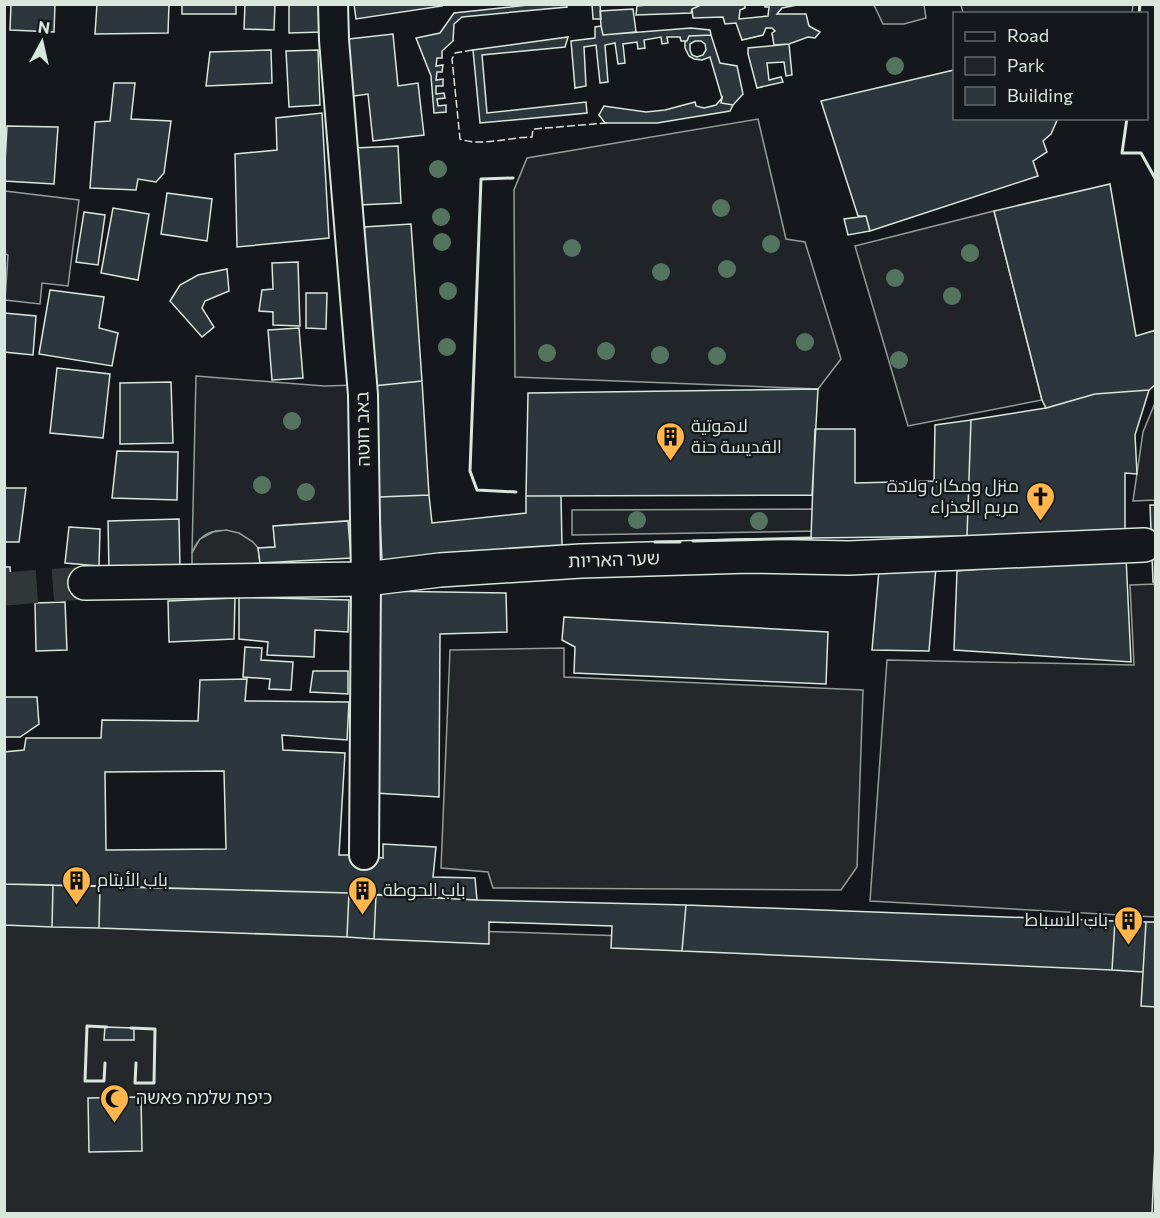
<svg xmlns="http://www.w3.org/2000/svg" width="1160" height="1218" viewBox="0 0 1160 1218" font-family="Commissioner,Cairo,'Noto Sans Hebrew',sans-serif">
  <rect width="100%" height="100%" fill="#14181c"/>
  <!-- green -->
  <path fill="#202428" stroke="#939e99" stroke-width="1.5" d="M874,5H924L926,18L904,24H883Z
    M961,5V4L1133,5L1132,14L963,13Z
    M758,119L786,239L805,242L841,359L818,389L515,377L514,190L527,158Z
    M5,191L79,200L68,286L42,283L40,304L5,300L8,255L5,254Z
    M994,211L1042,400L908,426L855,246Z
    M196,376L324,386L356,385V520L274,526L275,547L258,548C238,527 204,521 192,553Z
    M1155,403V500L1133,501L1143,432Z
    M820,509L819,531L572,535V510Z
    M1155,584V917L870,901L887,660L1134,665L1130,585Z"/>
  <!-- parking -->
  <path fill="#24282b" stroke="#939e99" stroke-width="1.5" d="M226,530L239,533L253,542L258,548L260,563L251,564V570L192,569V553L200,539L213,532Z
    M564,648V677L863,690L857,867L841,890L493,888L488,872L441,868L450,650Z
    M4,915L1155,954V1213H5Z"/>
  <!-- building -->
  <path fill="#2c363c" stroke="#d8e6dc" stroke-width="1.5" fill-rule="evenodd" d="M11,4H55L54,32L10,30Z
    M97,4H169L168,33L95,34Z
    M182,4H236V14H182Z
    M245,4H275L274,30L244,29Z
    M289,4H322V32L289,33Z
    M354,4H441L442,6L356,19Z
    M537,4H566L567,7L462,17L454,24L453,41L442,51V58H437L436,66L443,65L442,72H437L436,80L443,79V86H436V94L444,93L445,98L437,99L438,106L446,105V112L434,113L431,76L416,38L440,33L454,13Z
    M592,4H600L601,19H593Z
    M656,4H703L692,9L691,13L636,15L637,6Z
    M703,4H745V8L740,10L739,19L768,16L769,7H765V4H802L782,8L777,14H806L809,26L820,32L815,38L808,37L789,44L774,45L772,33L775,31L772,28H766L763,35L742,40L736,23L725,24L723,17L693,18L692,9Z
    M633,9L636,32L603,35L601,26L600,11Z
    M601,26L603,35L691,28L710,30L711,35L689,36L687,41H681L680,37H667L668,43L662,44L661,37L644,40L645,48L638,49L637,42L623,44L625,63L618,64L615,43L605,45L608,82L600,83L596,45L584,47L586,86L575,88L571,41L595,38V27Z
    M393,34L398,86L418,83L424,135L373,141L368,94L347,97L340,40Z
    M711,35L720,63L737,66L743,94L733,105L721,103L722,98L710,57L702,60L694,59L689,56L685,48V41H687L689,36ZM695,41H701L705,44L706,50L703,55L697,57L692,55L690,50V44Z
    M568,37L565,47L482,55L487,113L586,102L587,113L480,123L473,50Z
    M789,44L792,75L786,76L784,62L767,63L769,80L781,77L783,82L757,88L748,54V48Z
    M271,50L272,83L206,86L210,52Z
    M318,50L320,105L289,107L286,51Z
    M954,70V118H1058L1051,134L1043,141L1047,152L1033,161L1038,176L870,231L866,216H858L821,101Z
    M114,83H135L131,119L171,121L164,173L156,182L138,179L136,190L90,188L95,122L110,121Z
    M722,98L721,103L733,105L730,111L657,123H605L599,115L604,106L646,112L665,110L695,102L696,106L704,108L716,105Z
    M322,113L329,238L237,247L235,154L277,150L276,118Z
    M7,126L58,127L54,184L4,181Z
    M398,146L401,203L359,205L355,148Z
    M1110,184L1136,336L1156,330L1155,385L1149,390L1095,394L1046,408L1042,400L994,211Z
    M167,193L212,199L207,241L161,234Z
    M113,208L149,214L138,280L101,273Z
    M84,212L105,215L98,265L76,262Z
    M866,216L870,231L848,235L844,219Z
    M411,224L422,381L373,386L364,227Z
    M298,262L300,326L273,325V312L259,311L262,290L273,289L272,263Z
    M227,269L229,291L205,301L202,308L214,327L202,337L170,301L180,285L198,275Z
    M50,290L104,297L99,328L118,333L112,366L39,354Z
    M306,293H327L326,329L306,328Z
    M4,313L36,316L33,355L4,352Z
    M299,328L303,378L272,380L268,330Z
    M57,368L110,374L103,438L50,433Z
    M422,381L429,495L379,497L373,386Z
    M171,382L173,443L120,444V383Z
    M818,389L812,495L526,496L528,393Z
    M1149,390L1135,435L1137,474L1125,473V535L967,536L971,420L1046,408L1095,394Z
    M971,420L967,536L811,538L815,429H855V483L934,481L935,425Z
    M117,451L178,452L177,500L112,498Z
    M4,488H26L19,542H4Z
    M429,495L432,523L526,513V496H561L562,546L382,561L379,497Z
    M1150,505H1156V582H1153Z
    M179,519L180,569L109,571L108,521Z
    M348,521L351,558L260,563L258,548L275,547L273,526Z
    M69,527L100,529L99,566L65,563Z
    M1126,557L1131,662L954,650L957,571Z
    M4,567H10L12,596L4,597Z
    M936,567L929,651L872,650L879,570Z
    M380,591L506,593L507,632L440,634L439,797L375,793Z
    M239,597L349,600L348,632L315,630L314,657L267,655L268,642L239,639Z
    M235,598L234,639L169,642L168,601Z
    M65,602L67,650L36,651L35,603Z
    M564,617L828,632L826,684L574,673L575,647L562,640Z
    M245,647L262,648L261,660L293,662L291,690L269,689L270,679L243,677Z
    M313,671H348V694L310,692Z
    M247,679L245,701L349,702L347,740L282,735L283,750L345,753L339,855H364L383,858V844L436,847L433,877L475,878L477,900L349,893L4,884V752L24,750L26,738H101L102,720L198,721L200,680ZM224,771L226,849L106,850L105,772Z
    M4,697H37L39,724L20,737H4Z
    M4,884L53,885L52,927L4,925Z
    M53,885L100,886L99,928L52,927Z
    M100,886L349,893L347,937L99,928Z
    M349,893L376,895L374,939L347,937Z
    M376,895L477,900L686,905L682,951L611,948L612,926L489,922V944L374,939Z
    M686,905L1115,921L1112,970L682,951Z
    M1115,921L1146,922L1143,972L1112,970Z
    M1146,922H1156V1007L1141,1006Z
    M105,1027L134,1028V1040H104Z
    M141,1097L142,1151L89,1152L88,1098Z
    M1156,1122V1214H1152Z"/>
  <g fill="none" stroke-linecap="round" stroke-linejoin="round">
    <!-- minor-tunnel -->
    <path stroke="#313739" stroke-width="33" stroke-dasharray="33 16" stroke-linecap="butt" d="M4,589L85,583"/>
    <defs>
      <path id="pedestrian" d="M333,4L334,40L363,395L366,579L364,855"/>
      <path id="minor" d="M85,583L366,579L440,570L581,561L750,556L849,558L1144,545"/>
    </defs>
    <!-- pedestrian casing -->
    <use href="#pedestrian" stroke="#d8e6dc" stroke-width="32"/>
    <!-- minor casing -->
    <use href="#minor" stroke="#d8e6dc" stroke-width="36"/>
    <!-- pedestrian -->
    <use href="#pedestrian" stroke="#14181c" stroke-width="28"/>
    <!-- minor -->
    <use href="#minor" stroke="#14181c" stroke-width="33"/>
    <!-- fence -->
    <path stroke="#d8e6dc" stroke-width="1.5" stroke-dasharray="8 3" stroke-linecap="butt" d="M473,50L455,53L452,59L460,139C482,147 508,137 532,137L533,129L607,123"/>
    <!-- wall -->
    <path stroke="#d8e6dc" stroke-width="3" d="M1139,14L1140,4
      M1127,118L1122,153H1141L1156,180
      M513,178L481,179L470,471L477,490L516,492
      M693,541L811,538
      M655,542H680
      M131,1028L155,1029L154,1083H135L136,1063
      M105,1063L104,1081H85L87,1026L107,1027"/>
  </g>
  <!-- trees -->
  <g fill="#55745f">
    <circle cx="895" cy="66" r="9"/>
    <circle cx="438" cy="169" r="9"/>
    <circle cx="721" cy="208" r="9"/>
    <circle cx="441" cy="217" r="9"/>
    <circle cx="442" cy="242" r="9"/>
    <circle cx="771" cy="244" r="9"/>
    <circle cx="572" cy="248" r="9"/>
    <circle cx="970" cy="253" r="9"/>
    <circle cx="727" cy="269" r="9"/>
    <circle cx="661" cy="272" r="9"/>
    <circle cx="895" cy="278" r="9"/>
    <circle cx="448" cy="291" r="9"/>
    <circle cx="952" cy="296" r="9"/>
    <circle cx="805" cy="342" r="9"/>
    <circle cx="447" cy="347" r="9"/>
    <circle cx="606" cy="351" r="9"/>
    <circle cx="547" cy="353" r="9"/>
    <circle cx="660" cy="355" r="9"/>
    <circle cx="717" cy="356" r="9"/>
    <circle cx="899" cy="360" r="9"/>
    <circle cx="292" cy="421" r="9"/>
    <circle cx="262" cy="485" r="9"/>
    <circle cx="306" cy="492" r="9"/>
    <circle cx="637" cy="520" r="9"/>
    <circle cx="759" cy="521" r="9"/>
  </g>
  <!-- icons -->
  <defs>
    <symbol id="building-pin" viewBox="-11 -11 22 30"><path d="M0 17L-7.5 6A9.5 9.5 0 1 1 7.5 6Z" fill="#ffb74d" stroke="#14181c"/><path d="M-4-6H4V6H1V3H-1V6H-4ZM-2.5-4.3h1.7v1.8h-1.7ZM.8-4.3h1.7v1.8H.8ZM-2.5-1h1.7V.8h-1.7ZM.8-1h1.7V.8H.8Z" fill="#111"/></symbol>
    <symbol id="church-pin" viewBox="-11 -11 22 30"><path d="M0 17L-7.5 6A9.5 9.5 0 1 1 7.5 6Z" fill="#ffb74d" stroke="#14181c"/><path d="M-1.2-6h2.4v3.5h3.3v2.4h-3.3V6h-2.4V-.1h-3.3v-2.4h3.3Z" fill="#111"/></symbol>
    <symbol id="mosque-pin" viewBox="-11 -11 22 30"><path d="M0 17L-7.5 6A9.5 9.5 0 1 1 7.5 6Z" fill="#ffb74d" stroke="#14181c"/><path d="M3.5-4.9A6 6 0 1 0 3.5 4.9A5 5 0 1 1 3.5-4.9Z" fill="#111"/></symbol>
  </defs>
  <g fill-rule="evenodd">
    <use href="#building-pin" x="654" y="420" width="33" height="45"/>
    <use href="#church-pin" x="1024" y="480" width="33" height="45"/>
    <use href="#building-pin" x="60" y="864" width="33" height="45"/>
    <use href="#building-pin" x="346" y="874" width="33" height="45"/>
    <use href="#building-pin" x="1112" y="904" width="33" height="45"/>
    <use href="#mosque-pin" x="98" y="1082" width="33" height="45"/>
  </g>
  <g text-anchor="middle" stroke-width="4.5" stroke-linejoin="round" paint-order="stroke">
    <!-- poi labels -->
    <g font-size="18" fill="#d8e6dc" stroke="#14181c" text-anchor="start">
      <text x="691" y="432">لاهوتية<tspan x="691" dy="21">القديسة حنة</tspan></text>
      <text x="1019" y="492" text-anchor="end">منزل ومكان ولادة<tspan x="1019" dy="21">مريم العذراء</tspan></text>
      <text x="97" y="886">باب الأيتام</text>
      <text x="383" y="896">باب الحوطة</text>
      <text x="1108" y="926" text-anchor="end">باب الاسباط</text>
      <text x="136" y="1104">כיפת שלמה פאשה</text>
    </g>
    <!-- street labels -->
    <g font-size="18" fill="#d8e6dc" stroke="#14181c">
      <text transform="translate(363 429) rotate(-91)" y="6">באב חוטה</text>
      <text transform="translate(614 560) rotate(-2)" y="6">שער האריות</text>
    </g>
  </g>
  <!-- border -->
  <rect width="1160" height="1218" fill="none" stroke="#d8e6dc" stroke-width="12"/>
  <!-- legend -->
  <rect x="953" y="12" width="195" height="108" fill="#14181c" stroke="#626a69" stroke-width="1.5"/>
  <rect x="965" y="32" width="30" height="9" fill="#14181c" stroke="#626a69" stroke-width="1.5"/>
  <text x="1007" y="42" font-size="18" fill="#d8e6dc">Road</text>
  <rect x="965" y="57" width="30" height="18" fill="#202428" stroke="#626a69" stroke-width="1.5"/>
  <text x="1007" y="72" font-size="18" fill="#d8e6dc">Park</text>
  <rect x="965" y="87" width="30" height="18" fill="#2c363c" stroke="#626a69" stroke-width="1.5"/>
  <text x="1007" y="102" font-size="18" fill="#d8e6dc">Building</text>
  <!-- north arrow -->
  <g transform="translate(42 42) rotate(8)" stroke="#14181c" stroke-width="4.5" paint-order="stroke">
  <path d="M0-4.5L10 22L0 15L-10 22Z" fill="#d8e6dc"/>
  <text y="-9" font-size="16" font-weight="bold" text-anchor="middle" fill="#d8e6dc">N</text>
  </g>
</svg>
